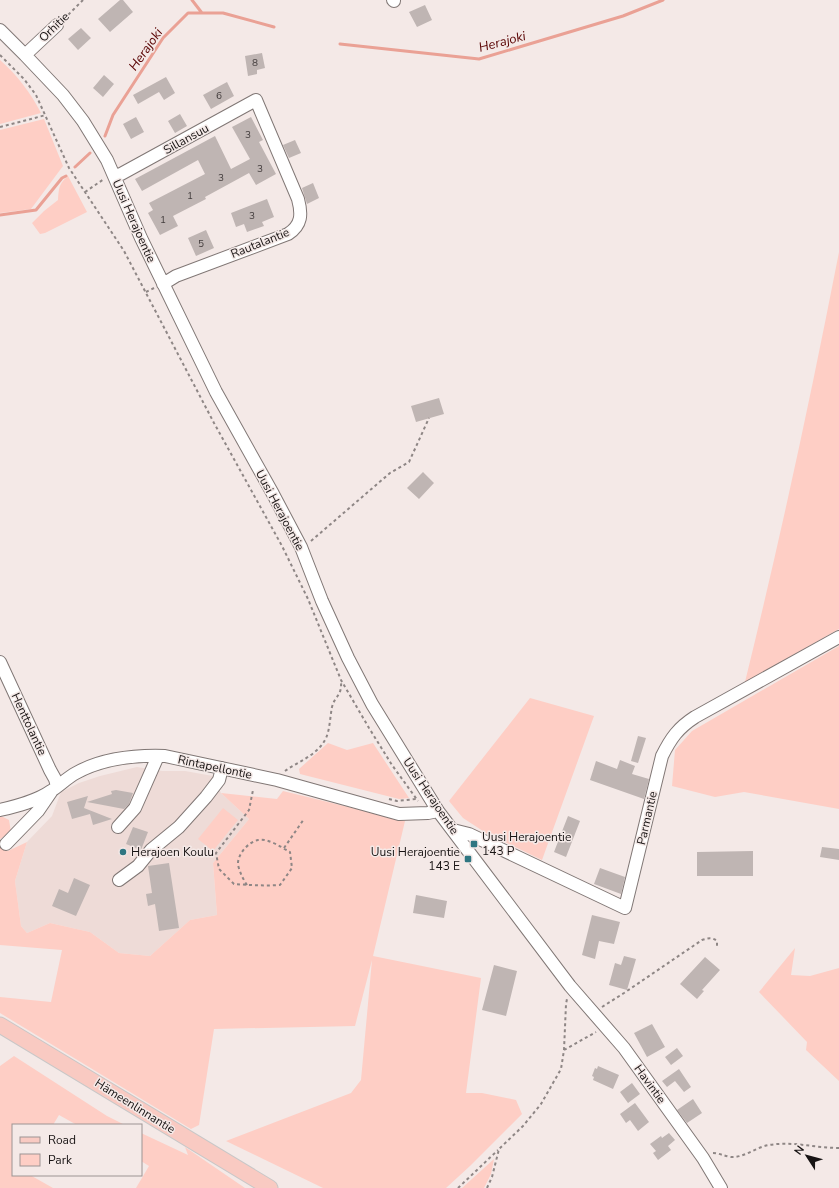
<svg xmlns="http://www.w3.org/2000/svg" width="839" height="1188" viewBox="0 0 839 1188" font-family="'Nunito Sans',sans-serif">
  <rect width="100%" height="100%" fill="#f4e9e7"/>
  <!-- built -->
  <path fill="#eedbd7" d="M137,767L162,771H185L213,776L221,793L249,819L213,863L217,915L190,920L150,956L119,953L90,932L50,923L27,933L21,926L15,881L27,842L52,816L61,792L79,783L100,776Z"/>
  <!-- green -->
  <path fill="#fecec5" d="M0,60C18,76 30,92 41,113L0,124Z
    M44,119L63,166L31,209L0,213V130Z
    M68,176L87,212L45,233L40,234L32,223L44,211L58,200C59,187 59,184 68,176Z
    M839,252V629L745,682C780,540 811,396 839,252Z
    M839,646V809L744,792L715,797L672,786L675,750L692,731Z
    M530,698L594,716L542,860L486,833L463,818L449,801Z
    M328,743L347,750L373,743L409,798L399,799L300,774L299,769Z
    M283,791L405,821L373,956L481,978L466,1093H482L516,1100L522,1114L470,1166L446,1188H323L226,1141L351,1093L361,1080L372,960L355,1026L214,1029L199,1125L191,1129L0,1013V997L51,1002L62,950L0,945V847L8,851L27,842L15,881L21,926L27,933L50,923L90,932L119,953L150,956L190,920L217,915L213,863L249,819L221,793L277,799Z
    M223,808L238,820L213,851L198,839Z
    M1,816L9,820L11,832L0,839V817Z
    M795,948L791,975L810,976L839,968V1081L806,1050L807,1042L759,992Z
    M14,1056L107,1116L125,1125H77L59,1115L53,1125H13V1175H30L53,1188H0V1066Z
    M141,1133L188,1155L185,1147L245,1188H136L149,1166L141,1161Z
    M494,1159L491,1174L484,1188H462Z"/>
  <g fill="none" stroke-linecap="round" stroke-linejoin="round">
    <!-- stream -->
    <path stroke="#eaa195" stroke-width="3" d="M192,0L202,13
      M340,44L479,59L623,16L663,0
      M105,136L113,115L163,38L188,13H223L274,27
      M75,167L90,153
      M0,215L36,210L62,178L66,176"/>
  </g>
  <!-- building -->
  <path fill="#bfb5b3" d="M120,0H123L133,12L110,32L98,19Z
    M425,5L432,20L417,27L409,12Z
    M81,28L91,38L78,50L68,39Z
    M262,53L265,68L257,70V74L248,76L245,56Z
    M104,75L114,84L103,97L93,88Z
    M166,77L175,93L164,100L159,92L138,104L133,95Z
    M227,82L234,96L211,109L203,95Z
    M180,114L187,126L175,133L168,121Z
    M136,117L144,132L131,139L123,124Z
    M251,117L263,140L259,142L276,174L256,185L249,173L205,197L206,199L173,216L178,226L160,235L148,213L153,210L149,203L205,174L198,160L142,191L135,179L215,136L231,169L250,159L232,127Z
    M295,140L301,153L289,158L283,145Z
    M313,183L319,198L307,204L302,188Z
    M267,199L274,217L262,222L264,226L247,232L244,224L236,227L231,213Z
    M206,230L214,248L196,256L188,238Z
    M439,398L444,414L416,422L411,406Z
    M423,472L434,483L419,499L407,488Z
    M638,736L646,738L638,763L631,761Z
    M620,760L635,766L632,774L649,779L644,799L590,780L596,761L617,769Z
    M116,790L133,793L129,804L124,809L87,802L112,794L111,791Z
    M88,796L84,808L112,819L93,825L90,814L72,819L67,802Z
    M568,816L580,821L566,857L554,852Z
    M133,827L148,832L141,850L126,844Z
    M822,847L839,849V860L820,857Z
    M753,851V876H697V852Z
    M169,863L179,928L159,931L155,904L148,906L146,894L152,893L148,866Z
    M600,868L625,877L621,894L594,884Z
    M74,878L90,885L76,916L52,906L59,889L68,893Z
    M416,895L447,901L444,918L413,913Z
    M592,915L620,922L614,944L599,941L595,959L582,955Z
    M624,956L636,959L627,990L609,985L615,963L621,965Z
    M705,957L720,970L702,990L704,991L697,999L680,984Z
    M494,965L517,971L506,1016L482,1010Z
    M652,1024L665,1047L647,1057L634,1033Z
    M677,1048L683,1056L671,1065L665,1057Z
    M598,1066L619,1075L613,1089L593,1080L594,1077L592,1076L595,1068L597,1069Z
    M679,1069L691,1087L684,1092L675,1081L667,1087L662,1081Z
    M632,1083L640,1094L628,1103L620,1092Z
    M693,1099L702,1113L687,1123L677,1110Z
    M635,1103L649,1122L638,1131L630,1120L626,1123L620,1114Z
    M669,1133L675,1140L668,1146L671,1150L658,1160L653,1153L656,1151L650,1144L661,1136L662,1138Z"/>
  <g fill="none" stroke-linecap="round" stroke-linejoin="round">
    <defs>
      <path id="minor" d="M393,0L394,1
        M0,30L25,55L63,95L83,121L107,160L141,238L216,392L273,494L301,547L322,601L348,658L372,704L438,811L570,986L624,1048L703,1158L721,1188
        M25,55L57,25
        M114,176L121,174L256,100L298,199C302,214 302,225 288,234L176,276L163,284
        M0,662L50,770L55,779L57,786
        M0,810C17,806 37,801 51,791C60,785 67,778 76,773C103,758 135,755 165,756L277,780L399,814L428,813L438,811
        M118,827L135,808L158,756
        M453,830L469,834L625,908L662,756C671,738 678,728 695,717L839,637
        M6,844L38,811L51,792
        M119,880L138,866L151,850L179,827L206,797L219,780L222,768"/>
      <path id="major" d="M0,1025L270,1188"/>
    </defs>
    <!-- minor casing -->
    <use href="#minor" stroke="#807775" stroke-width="14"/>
    <!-- major casing -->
    <use href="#major" stroke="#c8c7c7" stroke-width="17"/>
    <!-- path -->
    <path stroke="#8e8685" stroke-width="2" stroke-dasharray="3 3" stroke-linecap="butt" d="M64,19L83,0
      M0,55L24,79L36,95L69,168L124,251L214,423L282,546L308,599L341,680L369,728L392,765L418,801
      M0,127L46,115
      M85,192L104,179
      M146,292L154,288
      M311,541L390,473L409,462L429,418
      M285,771C299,761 318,755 326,738C330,729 330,717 332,707C335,695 342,697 341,681
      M389,799L397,801L416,799
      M284,848L304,819
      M247,885C243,879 240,873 238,865C237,855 248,842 258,840C268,838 281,847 290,852L292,868L280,885C264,886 249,885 234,884L219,869L216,853L249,810L253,790
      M602,1007L624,993L702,940C708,938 712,937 717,941V947
      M564,1050L596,1032
      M713,1153C719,1153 724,1156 731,1157C744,1158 756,1147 769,1145C793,1141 815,1148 839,1148
      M458,1188L498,1150
      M487,1188L492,1177L499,1149L523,1126L541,1104L561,1069L564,1050L566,1004L567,999"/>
    <!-- minor -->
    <use href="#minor" stroke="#fff" stroke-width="12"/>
    <!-- major -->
    <use href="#major" stroke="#f9cac2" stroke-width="15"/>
  </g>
  <!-- markers -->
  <g fill="#2f7681" stroke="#f4e9e7" stroke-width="1.5">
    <rect x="470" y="840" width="8" height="8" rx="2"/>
    <circle cx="123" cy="852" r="4"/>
    <rect x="464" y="855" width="8" height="8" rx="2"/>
  </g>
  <g text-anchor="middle" stroke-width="3" stroke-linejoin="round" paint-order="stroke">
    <!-- number labels -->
    <g font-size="10" fill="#423c3c">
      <text x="255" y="66">8</text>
      <text x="219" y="99">6</text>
      <text x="248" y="138">3</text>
      <text x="260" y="172">3</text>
      <text x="221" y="181">3</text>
      <text x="190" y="199">1</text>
      <text x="252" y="219">3</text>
      <text x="163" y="223">1</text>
      <text x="201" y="247">5</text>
    </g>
    <!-- street labels -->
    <g font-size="12" fill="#181414" stroke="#f4e9e7">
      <text transform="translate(54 27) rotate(-44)" y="4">Orhitie</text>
      <text transform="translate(186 139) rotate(-29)" y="4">Sillansuu</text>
      <text transform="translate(134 221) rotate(66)" y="4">Uusi Herajoentie</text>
      <text transform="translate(260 243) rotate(-22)" y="4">Rautalantie</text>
      <text transform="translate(280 510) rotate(62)" y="4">Uusi Herajoentie</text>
      <text transform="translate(29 724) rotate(65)" y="4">Henttolantie</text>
      <text transform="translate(215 767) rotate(12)" y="4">Rintapellontie</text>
      <text transform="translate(431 796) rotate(56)" y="4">Uusi Herajoentie</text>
      <text transform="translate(647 818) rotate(-77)" y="4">Parmantie</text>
      <text transform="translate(650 1084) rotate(54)" y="4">Havintie</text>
      <text transform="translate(135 1106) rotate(32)" y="4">Hämeenlinnantie</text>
    </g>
    <!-- poi labels -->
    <g font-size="12" fill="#181414" stroke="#f4e9e7" text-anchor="start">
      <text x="482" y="841">Uusi Herajoentie<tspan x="482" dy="14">143 P</tspan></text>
      <text x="131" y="856">Herajoen Koulu</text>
      <text x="460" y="856" text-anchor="end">Uusi Herajoentie<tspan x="460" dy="14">143 E</tspan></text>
    </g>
    <!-- water labels -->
    <g font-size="13" font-style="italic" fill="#580000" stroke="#f4e9e7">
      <text transform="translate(502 41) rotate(-15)" y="5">Herajoki</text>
      <text transform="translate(145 49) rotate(-55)" y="5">Herajoki</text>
    </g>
  </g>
  <!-- legend -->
  <rect x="12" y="1124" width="130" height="52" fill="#f4e9e7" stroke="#9c9493"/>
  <rect x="20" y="1137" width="20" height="6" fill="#f9cac2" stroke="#9c9493"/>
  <text x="48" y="1144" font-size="12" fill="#181414">Road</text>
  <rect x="20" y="1154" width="20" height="12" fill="#fecec5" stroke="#9c9493"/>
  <text x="48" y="1164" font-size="12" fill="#181414">Park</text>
  <!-- north arrow -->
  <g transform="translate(807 1156) rotate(306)" stroke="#f4e9e7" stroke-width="3" paint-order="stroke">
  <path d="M0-3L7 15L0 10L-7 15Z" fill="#181414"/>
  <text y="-6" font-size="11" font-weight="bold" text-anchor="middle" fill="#181414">N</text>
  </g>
</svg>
